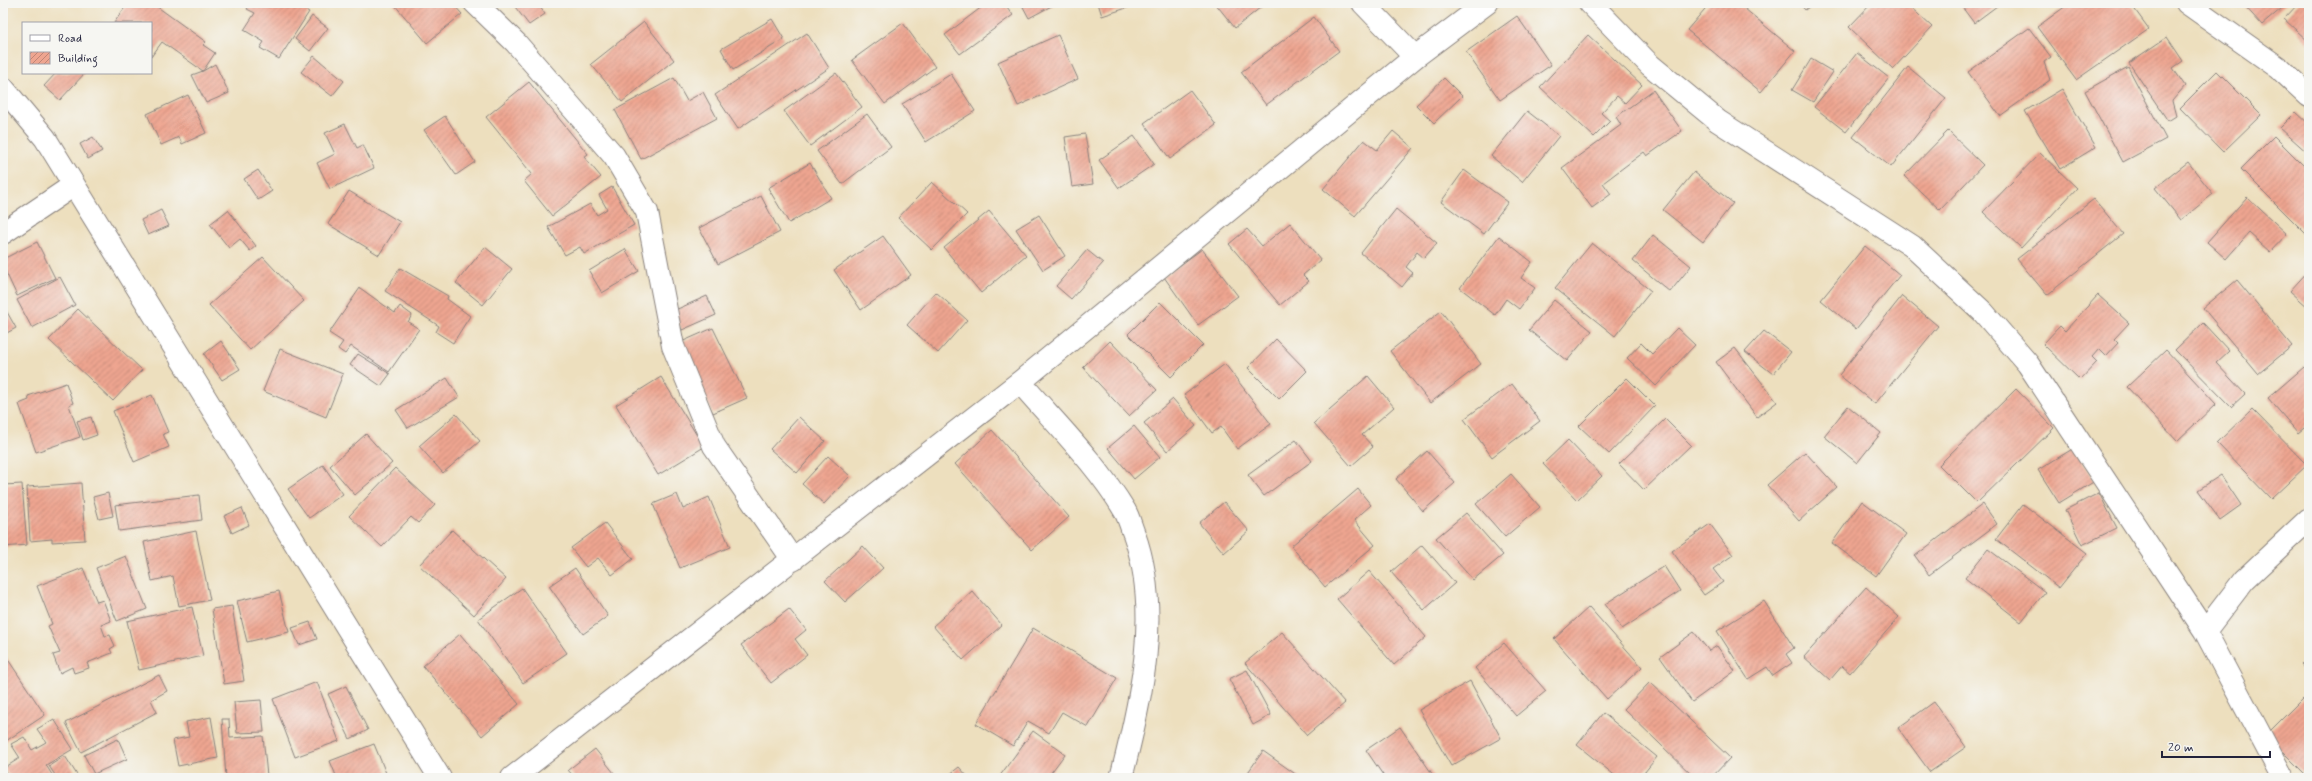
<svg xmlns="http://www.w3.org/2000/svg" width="2312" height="781" viewBox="0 0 2312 781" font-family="Mynerve,sans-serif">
  <defs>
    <pattern id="building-hatch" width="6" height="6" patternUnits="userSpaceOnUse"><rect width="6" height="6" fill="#eea590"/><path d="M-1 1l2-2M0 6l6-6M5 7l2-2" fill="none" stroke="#c08677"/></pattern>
  </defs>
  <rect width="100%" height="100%" fill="#f6f6f2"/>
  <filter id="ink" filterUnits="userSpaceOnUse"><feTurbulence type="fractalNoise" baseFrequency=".025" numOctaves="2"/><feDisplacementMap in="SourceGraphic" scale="8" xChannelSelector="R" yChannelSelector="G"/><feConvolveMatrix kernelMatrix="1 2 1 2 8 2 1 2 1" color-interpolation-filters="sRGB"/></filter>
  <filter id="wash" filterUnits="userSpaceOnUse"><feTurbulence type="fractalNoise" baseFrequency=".012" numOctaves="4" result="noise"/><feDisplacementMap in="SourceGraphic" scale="16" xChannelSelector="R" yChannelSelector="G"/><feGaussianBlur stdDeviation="0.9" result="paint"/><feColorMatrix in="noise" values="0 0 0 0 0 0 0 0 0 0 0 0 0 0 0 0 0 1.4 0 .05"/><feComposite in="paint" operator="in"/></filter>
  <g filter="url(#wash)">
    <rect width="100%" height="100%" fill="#eddfbe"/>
    <g id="blocks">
      <!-- building -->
      <path fill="url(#building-hatch)" d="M128,3H152L206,42L203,45L215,53L203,71L215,64L229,93L206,103L192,75L203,71L162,42L151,57V23H114Z
        M251,3H294L309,12L279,59L260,48L264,42L244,30L255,13L247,9Z
        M393,3H452L462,14L427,43Z
        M512,3H537L545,14L529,25Z
        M987,3H1004L1013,15L960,54L945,35Z
        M1021,3H1057L1029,18Z
        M1098,3H1142L1102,16Z
        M1215,3H1266L1235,28Z
        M1710,3H1738L1795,51L1761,92L1687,30Z
        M1799,3H1814L1805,10Z
        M1872,3H1906L1932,27L1893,69L1849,27Z
        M1959,3H2001L1974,23Z
        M2070,3H2130L2149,29L2076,80L2037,27Z
        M2242,3H2288L2262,25Z
        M2299,3H2309V42L2284,19Z
        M312,16L328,28L310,51L295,39Z
        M1517,16L1551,65L1500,100L1466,52Z
        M1314,17L1339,51L1266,105L1241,72Z
        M772,19L784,39L733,70L721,49Z
        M644,22L674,60L622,102L591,64Z
        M903,23L935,67L885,104L852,60Z
        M2029,28L2051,57L2044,62L2050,80L2000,116L1968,72Z
        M807,33L829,68L738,129L715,95Z
        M1058,35L1078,79L1018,106L998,62Z
        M1588,35L1642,85L1625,103L1617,96L1601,113L1610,121L1594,137L1540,87Z
        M2167,37L2183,61L2173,68L2185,86L2172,101L2176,116L2168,121L2129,63Z
        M1857,53L1889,78L1846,132L1814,107Z
        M314,56L344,81L332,96L301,72Z
        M1811,59L1833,72L1813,102L1792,90Z
        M1908,67L1946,98L1891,167L1853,137Z
        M2128,67L2166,139L2123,162L2085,91Z
        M2217,71L2261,115L2223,152L2180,108Z
        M56,73H85L60,100L44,86Z
        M836,73L862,107L810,146L784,111Z
        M951,74L975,111L926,142L902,104Z
        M674,78L687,101L703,92L717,118L641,159L615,110Z
        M1444,78L1462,96L1434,123L1416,105Z
        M529,82L588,154L584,157L601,177L552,216L524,181L532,174L486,117Z
        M2062,89L2096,147L2060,169L2025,111Z
        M1190,90L1216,125L1170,159L1144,123Z
        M1653,90L1682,131L1647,156L1644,152L1603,183L1611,194L1592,208L1562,168L1621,125L1616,117Z
        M188,95L206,133L182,144L179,137L161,145L147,114Z
        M1527,111L1559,136L1522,182L1491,156Z
        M2296,112L2309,124V154L2280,128Z
        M867,114L891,147L842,184L817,151Z
        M445,116L475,162L456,175L424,130Z
        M345,124L357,148L363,145L374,168L330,189L317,163L335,154L325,133Z
        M1393,131L1413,148L1355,216L1323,189L1364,140L1377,150Z
        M1948,131L1983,165L1940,210L1904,176Z
        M1085,134L1093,184L1072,187L1065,137Z
        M1134,136L1154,164L1119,188L1099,160Z
        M2274,136L2309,171V237L2241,169Z
        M93,137L102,151L88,159L80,144Z
        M2040,153L2077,188L2021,248L1983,212Z
        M2188,162L2213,194L2181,220L2155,188Z
        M810,163L831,198L789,223L768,188Z
        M258,170L272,191L258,200L244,179Z
        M1464,170L1508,202L1484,234L1441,202Z
        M1694,172L1733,203L1703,242L1663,210Z
        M932,182L967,214L932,250L898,218Z
        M612,187L634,225L584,254L580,247L565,255L548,227L590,204L597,215L607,209L599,195Z
        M349,191L400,222L379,255L328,224Z
        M761,196L780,232L718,264L699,228Z
        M2247,197L2287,234L2270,252L2249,233L2226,259L2207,242Z
        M2094,199L2123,234L2047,295L2017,259Z
        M1396,209L1437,243L1424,258L1417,252L1406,267L1413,273L1402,287L1361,253Z
        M161,210L169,226L148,235L141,220Z
        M228,210L256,246L250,251L240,239L229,248L210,224Z
        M989,211L1026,255L981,293L944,248Z
        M1039,215L1065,256L1043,270L1016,229Z
        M1290,223L1321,260L1303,275L1309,281L1280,305L1229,244L1247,229L1262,246Z
        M1653,235L1691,266L1670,292L1633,261Z
        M883,236L911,275L861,310L834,270Z
        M1499,236L1532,262L1521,278L1535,288L1519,309L1506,299L1495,315L1460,288Z
        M37,242L55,278L17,296L3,266V259Z
        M1592,243L1651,291L1615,336L1555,288Z
        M1865,246L1900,275L1856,329L1821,300Z
        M485,247L512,269L483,305L456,283Z
        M625,249L639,271L602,293L589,271Z
        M1202,249L1238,296L1198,325L1164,277Z
        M1087,250L1103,263L1071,299L1056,286Z
        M263,257L304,301L250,350L209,305Z
        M400,268L448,296L447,299L470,316L453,343L436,332L439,326L385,291Z
        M2309,270V308L2290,291Z
        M60,277L75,305L32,328L17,300Z
        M2237,280L2292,346L2258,374L2203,308Z
        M360,288L395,313L400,306L412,315L408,322L419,329L389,372L351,346L345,354L338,349L343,342L329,333Z
        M936,292L967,320L938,353L907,325Z
        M2098,295L2129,323L2114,339L2118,343L2106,356L2099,349L2092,357L2097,362L2080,380L2043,344L2060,326L2065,331Z
        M707,296L716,315L682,330L673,311Z
        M1902,296L1938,326L1875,404L1839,375Z
        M1554,300L1592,331L1567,361L1529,330Z
        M1160,302L1203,345L1171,377L1128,334Z
        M3,305L16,328L3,335Z
        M78,309L142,370L113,401L49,340Z
        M1441,311L1481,364L1430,403L1390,351Z
        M2203,323L2229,351L2216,363L2245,394L2231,407L2175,350Z
        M713,328L747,398L713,413L679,343Z
        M1677,328L1695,345L1656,386L1627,358L1641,343L1652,354Z
        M1764,331L1791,352L1773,374L1745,352Z
        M1276,339L1307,371L1279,399L1248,368Z
        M221,341L240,369L222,380L204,354Z
        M1110,341L1157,390L1129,416L1083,367Z
        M1735,348L1777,402L1757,417L1716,362Z
        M280,349L343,374L326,417L263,391Z
        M2166,350L2216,404L2177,441L2127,387Z
        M358,354L390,374L381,386L350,365Z
        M1225,364L1271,424L1237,449L1221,427L1212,433L1184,395Z
        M2304,367L2309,373V406L2306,408L2309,414V424L2298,433L2268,398Z
        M1368,376L1394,407L1362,435L1373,447L1351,466L1314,423Z
        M661,377L704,447L658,475L616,405Z
        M447,378L459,397L408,428L396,410Z
        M1627,378L1655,406L1609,454L1579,426Z
        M66,383L73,403L69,405L80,437L36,452L19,404L29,400L28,396Z
        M1512,384L1540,421L1492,457L1464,419Z
        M2016,389L2054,428L1977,503L1939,465Z
        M152,395L168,432L163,434L169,447L134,462L113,411Z
        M1173,399L1196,426L1167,451L1144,423Z
        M1848,406L1881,433L1857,463L1824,436Z
        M2252,409L2307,465L2271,499L2217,443Z
        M456,414L480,441L443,473L419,446Z
        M91,417L97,435L83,440L77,421Z
        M799,417L825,441L797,473L770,449Z
        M1665,419L1691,445L1644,490L1619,464Z
        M1134,426L1160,457L1134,479L1108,448Z
        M992,430L1069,517L1032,550L955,464Z
        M366,434L392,463L355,495L330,466Z
        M1296,440L1312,461L1264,496L1248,475Z
        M1568,440L1602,476L1577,500L1543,464Z
        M2074,448L2095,481L2059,503L2038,470Z
        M1427,451L1455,483L1423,511L1396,479Z
        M1805,452L1837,487L1799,521L1767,485Z
        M828,456L850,476L824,504L802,484Z
        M323,465L343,494L309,518L288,489Z
        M395,468L435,505L418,523L411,517L382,547L349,516Z
        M1511,474L1540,507L1505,537L1476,504Z
        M2221,475L2241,505L2220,520L2198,490Z
        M81,483L85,540L52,542V539L30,541L27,487Z
        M22,484L27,545L3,547V485Z
        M1358,489L1371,505L1354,520L1375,545L1325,587L1291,546Z
        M108,493L113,516L99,519L93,497Z
        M2099,493L2117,528L2082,545L2065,510Z
        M677,494L683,509L709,497L730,547L680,568L653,504Z
        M199,495L202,520L119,531L115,505Z
        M1862,501L1906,534L1876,576L1832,543Z
        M1224,502L1249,531L1224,553L1199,523Z
        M1983,504L1997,524L1929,575L1915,556Z
        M2023,504L2087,553L2059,588L1996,539Z
        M242,508L249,525L232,533L224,516Z
        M1466,513L1503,555L1473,580L1436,538Z
        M605,523L633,559L612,575L598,558L586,567L571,548Z
        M1710,524L1733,555L1713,569L1723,582L1704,595L1672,551Z
        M452,530L506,579L474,615L419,565Z
        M196,531L210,600L179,606L173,576L152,581L144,542Z
        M1422,545L1455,583L1424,610L1391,572Z
        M863,546L883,568L845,602L825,581Z
        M1988,549L2045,592L2021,622L1965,578Z
        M126,556L147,609L117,621L96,568Z
        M1664,566L1680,591L1622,629L1605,604Z
        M83,568L97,602L103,600L111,621L101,625L105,636L110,635L115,646L110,649L112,653L87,663L89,668L74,673L72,667L60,673L53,655L60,653L48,626L52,624L37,586Z
        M575,568L608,616L583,634L549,586Z
        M1369,571L1426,637L1394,665L1337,599Z
        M1866,587L1899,617L1850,673L1842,666L1830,680L1804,657Z
        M522,588L567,653L523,683L478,619Z
        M279,591L289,632L247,642L237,601Z
        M972,591L1002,625L963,660L933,626Z
        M1764,601L1794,648L1786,654L1792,663L1773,676L1767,667L1748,679L1717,631Z
        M232,606L244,681L224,684L212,609Z
        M192,607L203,656L139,670L127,621Z
        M1589,607L1642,667L1607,699L1554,639Z
        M789,609L806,630L795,639L807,655L771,683L741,645Z
        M310,622L317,639L299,645L292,628Z
        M1033,628L1117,678L1088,727L1062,712L1049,733L1028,721L1013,746L976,724Z
        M1282,632L1345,703L1307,735L1245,663Z
        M1694,632L1709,651L1717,646L1735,671L1692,702L1660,657Z
        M460,634L519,704L482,736L423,666Z
        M1504,643L1546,691L1516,716L1475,668Z
        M3,652L45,715L3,743Z
        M2309,658V673L2301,665Z
        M1247,670L1271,715L1253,725L1229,679Z
        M159,675L167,691L151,700L157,712L81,752L66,723Z
        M1470,681L1501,738L1451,766L1419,710Z
        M317,682L339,741L295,757L273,699Z
        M1650,682L1730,758L1711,778H1695L1624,709Z
        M346,686L368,730L350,739L328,694Z
        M2302,699L2309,706V778L2266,735Z
        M261,700L264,732L237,733L234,702Z
        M1934,702L1966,747L1930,772L1898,728Z
        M1603,713L1657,757L1640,778H1618L1577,745Z
        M211,717L218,758L178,766L173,740L189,737L186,722Z
        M54,719L73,749L46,765L54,778H10L4,768L20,758L11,744L24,737L32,750L46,742L37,729Z
        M222,719H229L230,738L263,736L267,776L226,778Z
        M1400,727L1435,778H1385L1366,750Z
        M1033,731L1065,754L1047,778L999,777Z
        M118,739L127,759L94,774L84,755Z
        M374,744L388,778H337L330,761Z
        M595,749L618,778H575L568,770Z
        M1263,751L1301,778H1244Z
        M65,756L79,778H57L49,766Z
        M959,767L969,778H945Z"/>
    </g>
  </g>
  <g filter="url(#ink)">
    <use href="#blocks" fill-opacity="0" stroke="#88807c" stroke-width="1"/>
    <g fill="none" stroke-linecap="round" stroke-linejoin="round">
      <defs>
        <path id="minor" d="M475,3L516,43L614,156L647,212L673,346L714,446L793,560
          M1363,3L1415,57
          M1590,3L1650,65L1718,121L1912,246L1983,312L2028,364L2205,631L2283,778
          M2187,3L2279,68L2309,96
          M3,88L45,138L440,778
          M3,233L74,185
          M1020,382C1056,424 1097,464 1125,511C1129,518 1131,527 1134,534C1162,611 1141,701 1121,778
          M2205,631L2244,580L2309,519
          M512,778L1020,382L1415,57L1487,3"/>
      </defs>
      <!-- minor casing -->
      <use href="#minor" stroke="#88807c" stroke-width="24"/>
      <!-- minor -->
      <use href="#minor" stroke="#fff" stroke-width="22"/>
    </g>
  </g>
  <!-- margin -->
  <rect width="2312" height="781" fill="none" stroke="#f6f6f2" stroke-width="16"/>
  <!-- legend -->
  <rect x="22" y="22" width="130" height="52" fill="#f6f6f2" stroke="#a1a1a9"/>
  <rect x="30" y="35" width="20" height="6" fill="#ffffff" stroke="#a1a1a9"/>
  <text x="58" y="42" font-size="12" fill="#22223b">Road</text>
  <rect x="30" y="52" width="20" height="12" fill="url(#building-hatch)" stroke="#a1a1a9"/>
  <text x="58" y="62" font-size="12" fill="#22223b">Building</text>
  <!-- scale -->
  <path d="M2162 751v6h108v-6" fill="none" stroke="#22223b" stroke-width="2"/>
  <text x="2168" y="751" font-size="12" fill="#22223b" stroke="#f6f6f2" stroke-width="3" paint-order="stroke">20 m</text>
</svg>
